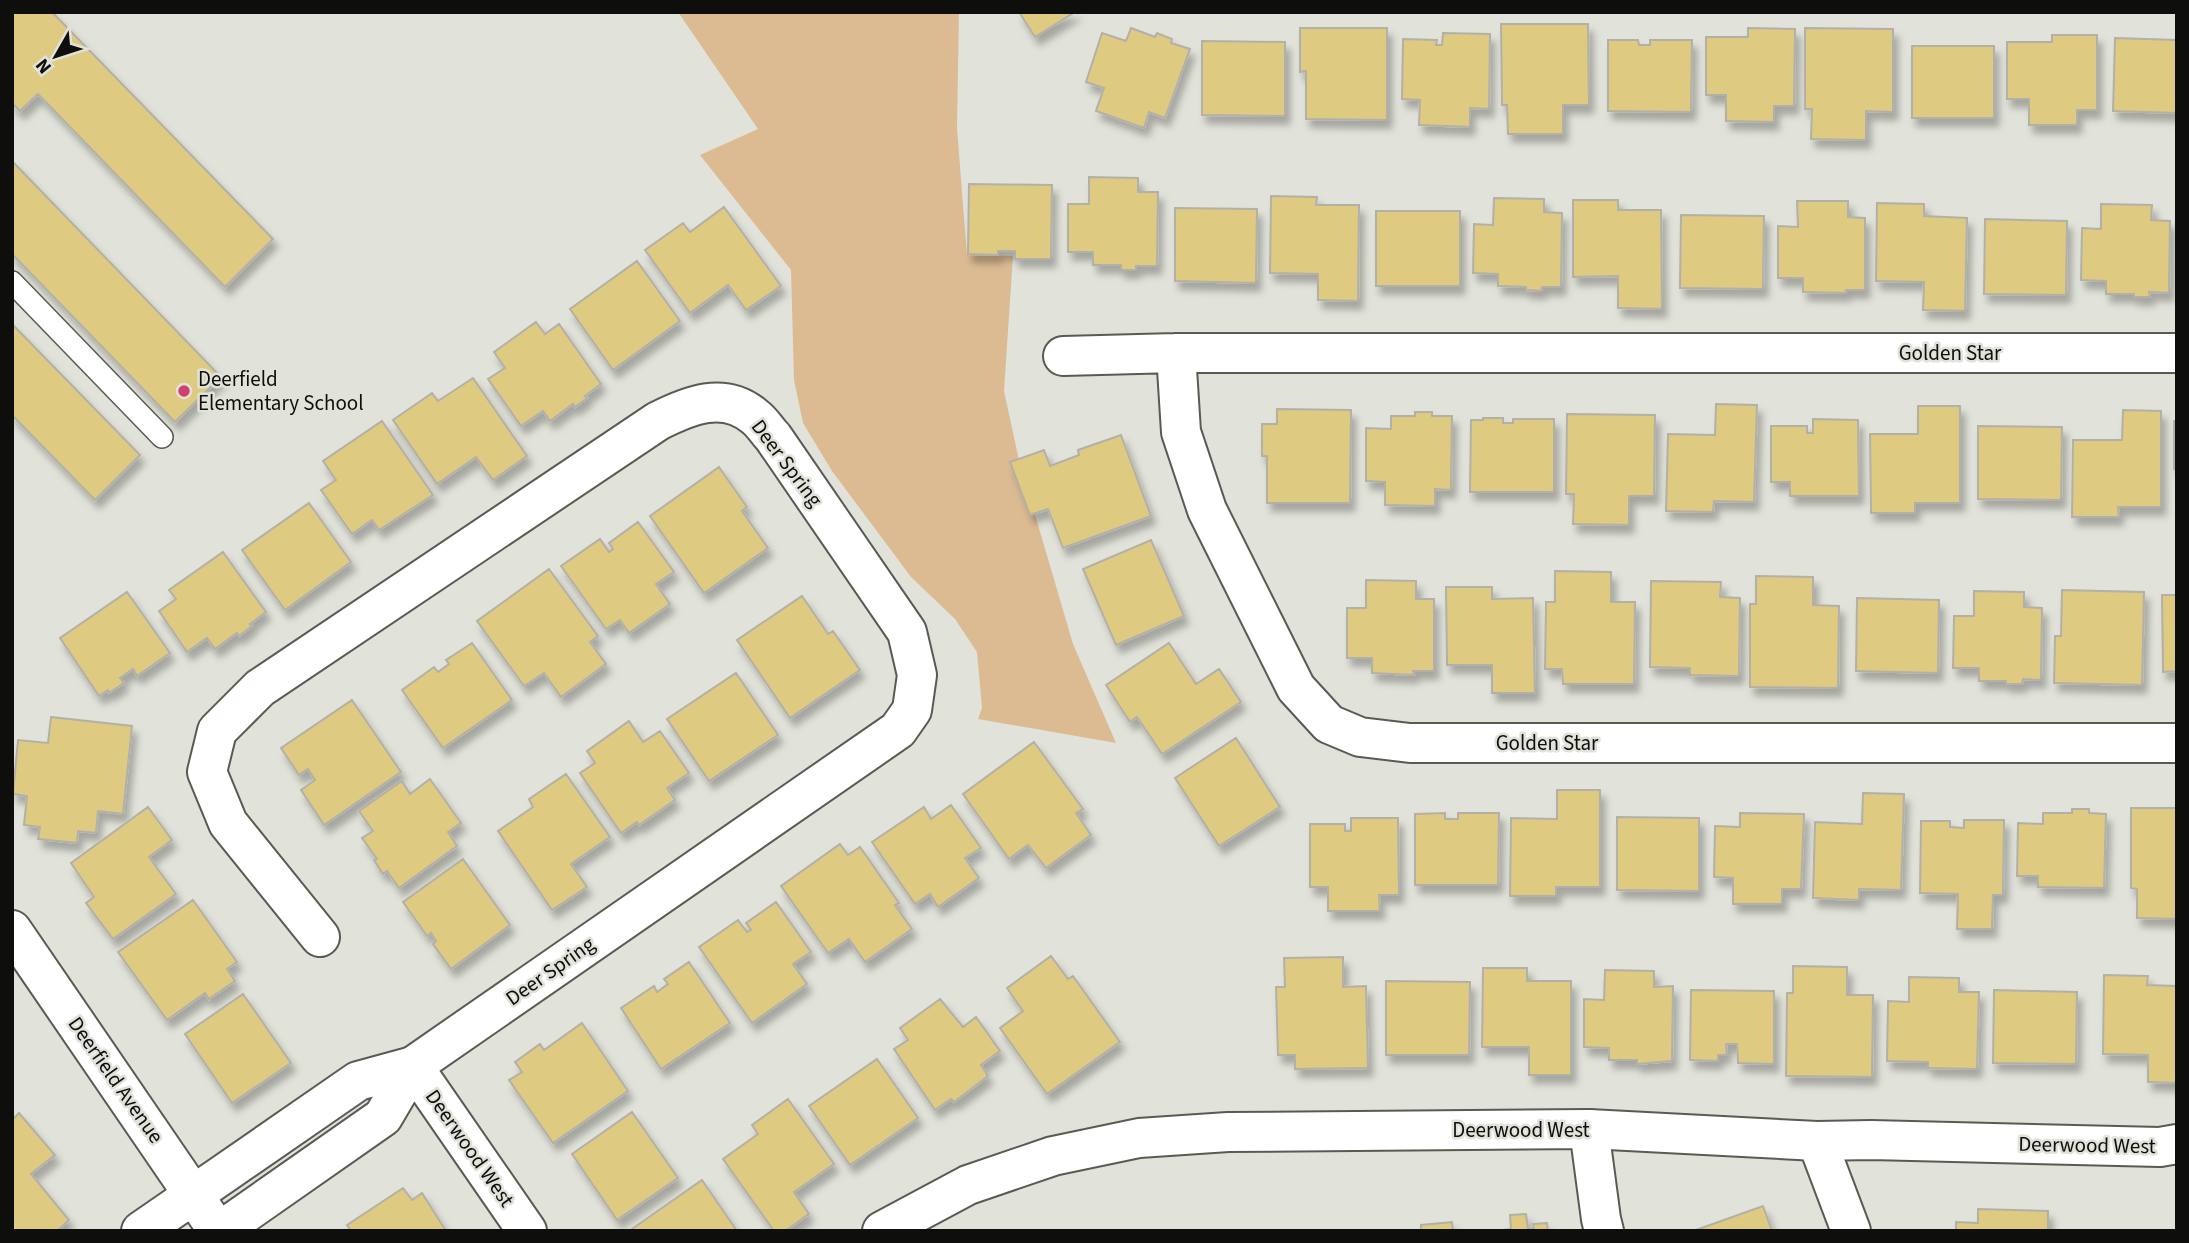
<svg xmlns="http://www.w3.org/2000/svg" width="2189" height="1243" viewBox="0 0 2189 1243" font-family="'Source Sans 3',sans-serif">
  <defs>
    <filter id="shadow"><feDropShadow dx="4.5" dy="8" stdDeviation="3.5" flood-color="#0004"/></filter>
  </defs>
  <rect width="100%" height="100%" fill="#e1e3da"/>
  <!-- green -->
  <path fill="#dcbb93" d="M678,12H959L957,128L967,255L1013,256L1004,391L1019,460L1073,644L1116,743L978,719L982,708L977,652L955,619L911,577L832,471L803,423L794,380L791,270L700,155L758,129Z"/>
  <!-- building -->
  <path fill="#deca81" stroke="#b3b0a8" stroke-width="2" filter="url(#shadow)" d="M12,12H52L273,239L225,287L38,94L20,111L12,103Z
    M1019,12H1075L1035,37Z
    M1501,24H1588L1589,105H1563V134H1508L1507,105H1502Z
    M1131,28L1155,37L1157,33L1172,39L1171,43L1190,49L1165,118L1149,112L1144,128L1096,111L1104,88L1086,82L1102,33L1126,41Z
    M1300,28H1387V120L1306,119V71L1300,72Z
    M1748,28L1795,29L1794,106H1774V122L1726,121V95H1706V37H1748Z
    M1805,28L1893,29V112L1866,111V140L1811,139L1812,109H1805Z
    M1443,33L1490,34L1489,109L1470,108V127L1419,125L1420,100L1402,99L1403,39L1437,40L1436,45H1442Z
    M2052,35H2097V110H2077V125H2029V99H2007V42H2052Z
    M2115,38L2177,40V113L2113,111Z
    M1608,40H1638L1639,45H1650V40H1692L1691,112L1608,111Z
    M1202,41L1285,42V116L1202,115Z
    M1912,46H1994V118H1912Z
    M12,161L221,377L175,422L12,254Z
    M1089,177L1138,178V192H1158L1157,266H1136V270H1121V265H1093V252H1068V204H1089Z
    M969,184L1052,185L1051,259H1015V251H998V255L968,254Z
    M1271,196L1317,197L1316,205H1359L1358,301L1318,300V274L1270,273Z
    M1494,198L1544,199V212L1562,213L1561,287H1542L1541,291L1526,290V287L1498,286V274L1473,273L1474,224L1493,225Z
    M1573,200H1618V210H1661L1662,309L1618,308V276L1573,277Z
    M1797,201H1848V217L1865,218V290H1846L1845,293L1803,292V278H1778V226L1798,227Z
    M1877,203L1924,204V216L1967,218L1965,311L1923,310L1924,282L1876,281Z
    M2101,204L2152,205L2151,220L2170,221L2169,293L2149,292L2150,297H2134V294H2106V281L2081,280L2082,228L2101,229Z
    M724,207L781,286L746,310L728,285L690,313L645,250L683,223L690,232Z
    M1175,208L1257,209L1256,283L1175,281Z
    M1376,211H1460V286H1376Z
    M1681,215L1764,216L1763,289L1680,288Z
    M1985,219L2067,221L2066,295L1984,294Z
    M637,261L680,321L613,370L570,309Z
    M536,322L545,334L559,324L601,384L585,396L587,398L575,407L573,404L550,421L543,411L521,426L488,379L505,368L494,352Z
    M12,324L140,455L95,500L12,415Z
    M473,378L527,456L493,480L476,457L437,484L393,420L432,393L438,401Z
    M1716,404L1757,405L1754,502L1714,501L1713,512L1666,511L1668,434L1715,435Z
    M1918,406H1960V503H1915V513H1871L1870,434H1918Z
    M1277,409L1351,410L1350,503H1267V456H1262V424H1277Z
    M2123,410L2161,411V507H2118L2119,517H2072L2073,440H2122Z
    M1415,412H1432V416H1452L1451,490L1435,489V506L1385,505V482L1366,481V428L1391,429V416H1415Z
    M1567,414L1655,415L1654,496H1629V525L1573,524L1574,494H1566Z
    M1483,418H1503V423H1513V419H1554V492H1470L1471,420H1483Z
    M1813,419L1858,420L1859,496H1790V482H1771V426H1807V433H1813Z
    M382,421L433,495L379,530L372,520L352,534L321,490L336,480L323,461Z
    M2174,421H2177V470L2174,469Z
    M1978,426L2062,427L2061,500L1978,499Z
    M1121,435L1151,516L1063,548L1048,509L1030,515L1010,462L1044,450L1050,466L1079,455L1078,450Z
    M719,467L747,507L742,511L768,548L704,593L650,516Z
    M309,503L351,562L285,610L242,550Z
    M638,522L674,572L656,584L670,604L629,633L620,620L606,629L561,566L600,539L609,552L613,549L609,543Z
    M1151,540L1184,616L1116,645L1083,569Z
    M223,552L266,612L250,624L252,626L239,636L237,633L215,649L207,638L187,652L159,611L176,599L169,590Z
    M549,569L598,636L590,642L606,664L561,697L544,673L524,686L477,621Z
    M1555,571L1611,572V602H1635L1634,684H1563L1562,669H1545L1546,602H1555Z
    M1756,576L1813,577V605L1839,606L1838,688L1750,687V604H1756Z
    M1366,580L1416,581V599H1434V671H1413L1414,675L1372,673V658H1347V608H1366Z
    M1651,581L1721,582L1720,597L1740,598L1739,676L1690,675V668L1650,667Z
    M1446,587H1492V599L1533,598L1535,693H1492V665H1447Z
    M2062,590L2144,592L2142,685L2054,683L2055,636H2061Z
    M1974,591L2024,592V607L2042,608L2041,680L2023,679L2022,684H2006V681H1979V668H1953L1954,616H1974Z
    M127,592L170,653L137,676L133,669L120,678L124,683L109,693L108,690L99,696L60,638Z
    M2162,595H2177V671L2163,672Z
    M802,596L828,634L833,631L860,670L790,718L737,640Z
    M1857,598L1939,600L1938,673L1856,671Z
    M472,643L512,700L443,748L402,690L434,667L438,672L449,664L446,660Z
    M1169,643L1196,684L1219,669L1241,702L1162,754L1137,717L1130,722L1106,685Z
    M736,673L778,735L709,781L667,719Z
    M352,700L401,772L324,825L301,790L315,780L308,769L299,775L281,748Z
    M51,717L132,726L123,814L98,811L96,833L78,831L77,843L38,839L40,827L24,825L27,796L13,794L18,740L48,743Z
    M629,721L643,742L660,731L689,773L667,788L675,800L639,825L637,822L621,833L580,773L595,763L587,751Z
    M1236,738L1280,807L1219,846L1175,778Z
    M1034,742L1083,809L1076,813L1091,835L1046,868L1028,845L1009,859L963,794Z
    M566,774L610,837L571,864L587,887L552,910L498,831L533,807L529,799Z
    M430,779L461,823L448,832L457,846L399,888L387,871L383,874L374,860L377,859L362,838L373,831L359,811L402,781L410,794Z
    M1557,790H1600V887H1556V896H1510L1511,818L1557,819Z
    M1863,793L1904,794L1901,890L1859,889V900L1813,898L1815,822L1862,824Z
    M951,805L981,848L965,858L979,878L938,907L930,894L915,904L872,842L924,807L931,819Z
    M148,807L172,840L149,857L176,894L113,939L86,903L94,897L71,863Z
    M2131,808H2177V919L2137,918V889L2131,888Z
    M2072,809H2089V813L2106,814L2104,888L2038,887V876H2017L2018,823L2043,824V813H2072Z
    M1445,813V819H1458V813H1499L1498,885H1415V814Z
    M1740,813L1804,814L1801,889H1782V904H1733V878L1714,877L1715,826L1740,827Z
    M1617,817L1699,818V891L1617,890Z
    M1351,818H1398L1399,895H1379L1380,911H1328V887H1310V824H1345V831H1351Z
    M1964,820H2004L2003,895H1993L1992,929H1957L1958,894L1920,893L1921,821H1950V827L1964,828Z
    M840,844L848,855L860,847L899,903L895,905L912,929L865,962L849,939L828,953L781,886Z
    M463,859L510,925L451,969L433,944L436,941L431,933L427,936L403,902Z
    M193,900L237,962L227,969L235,981L209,999L205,993L167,1020L118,952Z
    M776,902L811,952L793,964L807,984L752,1023L699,947L738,920L747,932L751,930L746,923Z
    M1051,956L1068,979L1073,976L1120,1042L1047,1094L1000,1028L1023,1011L1007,988Z
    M1343,957V987L1366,986L1368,1068L1295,1069V1055H1278L1276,987H1285L1284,958Z
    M689,962L730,1023L661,1069L621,1008L654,986L657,992L668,984L664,979Z
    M1793,966L1847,967V995H1873L1872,1077L1786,1076L1787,993H1793Z
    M1483,968H1527V981H1571V1075H1529V1047H1482Z
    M1605,970L1654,971V987L1673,986L1672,1061L1637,1064V1060H1609V1048L1584,1047V999L1604,1000Z
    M2104,975L2148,976L2147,985L2177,986V1083L2148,1082V1055L2103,1054Z
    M1909,977L1959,978V992H1979L1977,1069L1928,1068V1062L1887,1061L1888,1001L1909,1002Z
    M1386,981L1470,982L1469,1055H1386Z
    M1691,990L1774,991V1064L1738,1063L1737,1044H1726L1727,1055H1718V1061L1690,1060Z
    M1994,990L2077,992L2076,1064L1993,1063Z
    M243,994L291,1063L232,1103L185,1034Z
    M940,999L963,1027L976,1017L1000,1051L981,1065L988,1076L954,1102L951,1099L935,1110L894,1049L908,1040L900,1028Z
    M582,1023L628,1091L553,1143L509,1080L522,1072L515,1062L540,1044L544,1050Z
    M877,1059L918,1118L850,1165L809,1106Z
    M788,1099L834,1164L794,1192L809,1214L785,1231H774L723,1159L758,1134L752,1125Z
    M632,1112L678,1178L617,1220L572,1154Z
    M19,1113L55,1155L31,1174L69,1220L57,1231H12V1116L14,1118Z
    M702,1180L737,1231H629Z
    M403,1188L412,1200L422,1193L446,1231H351L347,1225Z
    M1763,1206L1772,1231H1693Z
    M1978,1209L2048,1211V1231H1956V1222L1978,1223Z
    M1526,1214L1528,1229L1534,1228L1533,1224L1547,1223L1548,1231H1493L1511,1229L1510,1215Z
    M1452,1222L1453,1231H1421V1225Z"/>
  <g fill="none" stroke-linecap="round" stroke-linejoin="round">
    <defs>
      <path id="lane" d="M12,282L162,437"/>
      <path id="street" d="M1176,353L1181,432L1207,510L1296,688L1329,724L1360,737L1410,743H2177
        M1063,356L1176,353H2177
        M320,937L228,823L207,772L217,731L260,688L658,421C688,406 724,390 755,417C762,422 767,431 773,437L907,632L917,675L912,710L898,730L413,1066
        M1589,1129L1601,1219L1604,1231
        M1817,1141L1851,1231"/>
      <path id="secondary" d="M12,930L218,1231
        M413,1066L527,1231
        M141,1231L358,1081L413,1066
        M220,1231L383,1117L413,1066
        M882,1231L968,1185L1053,1156L1139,1138L1228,1132L1589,1129L1817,1141L1871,1140L2160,1147L2177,1144"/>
    </defs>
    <!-- lane casing -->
    <use href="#lane" stroke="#595b53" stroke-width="24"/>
    <!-- street casing -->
    <use href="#street" stroke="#595b53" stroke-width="42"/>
    <!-- secondary casing -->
    <use href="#secondary" stroke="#595b53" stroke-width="42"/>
    <!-- lane -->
    <use href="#lane" stroke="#fff" stroke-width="21"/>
    <!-- street -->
    <use href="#street" stroke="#fff" stroke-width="38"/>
    <!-- secondary -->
    <use href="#secondary" stroke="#fff" stroke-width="38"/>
  </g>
  <!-- markers -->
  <circle fill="#cf426e" stroke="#e1e3da" stroke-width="2.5" cx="184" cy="391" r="7"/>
  <g text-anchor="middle" stroke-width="5" stroke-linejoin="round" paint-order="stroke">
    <!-- street labels -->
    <g font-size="21" fill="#0e0f0c" stroke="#e1e3da">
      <text x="1950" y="360">Golden Star</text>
      <text transform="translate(787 463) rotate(53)" y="7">Deer Spring</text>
      <text x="1547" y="750">Golden Star</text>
      <text transform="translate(550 971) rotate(-35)" y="7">Deer Spring</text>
      <text transform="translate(116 1080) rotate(55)" y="7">Deerfield Avenue</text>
      <text x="1521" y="1137">Deerwood West</text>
      <text transform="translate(2087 1145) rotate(1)" y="7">Deerwood West</text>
      <text transform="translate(470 1148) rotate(55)" y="7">Deerwood West</text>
    </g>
    <!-- poi labels -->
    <g font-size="21" fill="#0e0f0c" stroke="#e1e3da" text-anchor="start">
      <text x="198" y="386">Deerfield<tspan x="198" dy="24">Elementary School</tspan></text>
    </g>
  </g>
  <!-- border -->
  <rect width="2189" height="1243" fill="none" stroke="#0e0f0c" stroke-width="28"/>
  <!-- north arrow -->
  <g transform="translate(56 56) rotate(231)" stroke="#e1e3da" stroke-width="5" paint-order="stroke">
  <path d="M0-5L12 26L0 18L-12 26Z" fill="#0e0f0c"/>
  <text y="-10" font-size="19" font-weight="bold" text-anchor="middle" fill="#0e0f0c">N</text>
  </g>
</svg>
